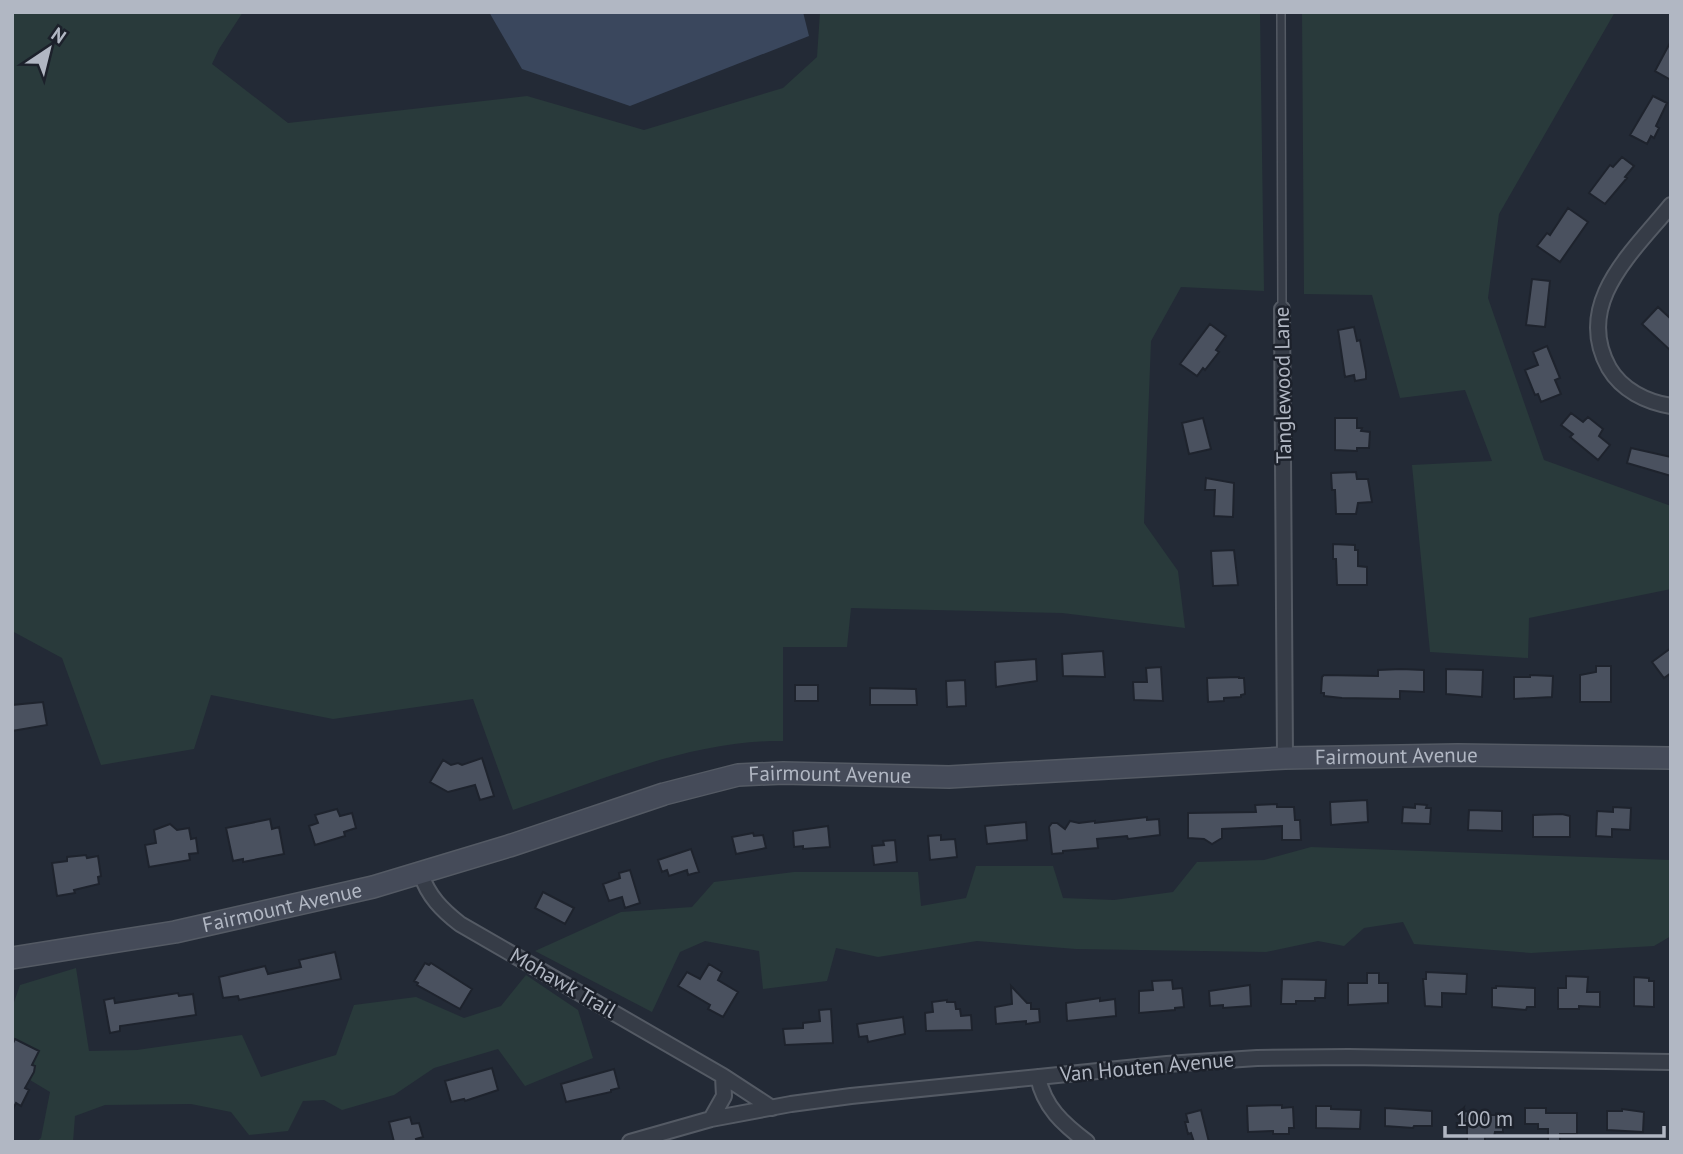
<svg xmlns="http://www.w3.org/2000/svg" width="1683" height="1154" viewBox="0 0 1683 1154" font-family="'PT Sans',sans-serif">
  <rect width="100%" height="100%" fill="#232a36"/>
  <!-- green -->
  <path fill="#293a3b" d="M12,12H243L219,49L212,64L288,123L527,96L644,130L783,88L817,57L820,12H1260L1264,291L1181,287L1151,341L1144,523L1178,571L1185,628L1062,613L851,608L847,647H783V741C690,740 600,781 513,810L473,699L333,719L211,695L194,749L101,765L62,658L12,631Z
    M1302,12H1615L1499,214L1488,298L1544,460L1671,506V589L1529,618L1528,658L1430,652L1412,465L1492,461L1465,390L1400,398L1372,295L1304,294Z
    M1311,847L1671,860V936L1654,946L1531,953L1414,944L1403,922L1364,928L1344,946L1318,941L1266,952L1076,949L977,941L878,957L836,948L827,981L763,989L759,951L705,941L680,952L652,1012L535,951L621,912L692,907L714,882L794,872H918L921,906L966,898L976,866H1053L1063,898L1114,900L1173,892L1197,862L1264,860Z
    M76,968L89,1051L137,1050L242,1035L261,1077L336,1055L354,1005L416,997L464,1018L501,1006L526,975L578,1010L593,1058L525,1086L498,1049L434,1068L394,1095L342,1110L324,1100L303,1101L288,1131L249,1135L231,1112L191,1104L105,1105L75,1116L73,1142H36L41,1138L50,1092L30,1080L12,1083V1008L20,985Z"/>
  <!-- water -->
  <path fill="#3a475d" d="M489,12H803L809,36L630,106L522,69Z"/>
  <!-- building -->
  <path fill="#4a515f" stroke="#1e232d" stroke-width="2" d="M1671,41V80L1655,71Z
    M1653,96L1667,103L1656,126L1659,128L1654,138L1651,136L1647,144L1630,135Z
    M1622,157L1634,166L1625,177L1627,178L1605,204L1589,193L1610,165L1613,167Z
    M1568,208L1588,222L1560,262L1537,246L1547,233L1550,235Z
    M1532,279L1550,281L1545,327L1526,325Z
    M1658,307L1671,319V351L1642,324Z
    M1210,324L1226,336L1216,350L1219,352L1205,370L1203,368L1197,376L1180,364Z
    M1354,327L1357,341L1360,340L1366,372V379L1355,381L1354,375L1345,377L1338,330Z
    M1547,346L1560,378L1555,380L1561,394L1541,402L1538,394L1535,395L1525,370L1538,365L1533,352Z
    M1571,413L1583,422L1588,417L1603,429L1599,436L1610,445L1598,460L1570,437L1573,434L1561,425Z
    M1203,418L1211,449L1189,454L1182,423Z
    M1335,418H1357V428H1362L1361,431L1370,432L1369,448H1357V451L1335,450Z
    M1631,448L1671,457V476L1627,463Z
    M1356,472L1357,479H1368L1372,502L1358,503L1356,514H1336L1335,490H1332L1331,473Z
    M1206,478L1234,483L1233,517L1214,516L1215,490H1205Z
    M1333,544L1355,545V550H1358V566L1367,567V585H1337L1336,559H1333Z
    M1234,550L1238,585L1213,586L1211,551Z
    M1671,648V673L1664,678L1652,662Z
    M1103,651L1105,677L1063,676L1062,654Z
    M1036,659L1037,681L996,687L995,662Z
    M1596,666H1611V702H1580V675L1596,672Z
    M1161,667L1163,701L1134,700L1133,682H1147L1146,668Z
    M1401,669L1424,670V692L1400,691V699L1342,698L1324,696V693H1321L1322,677L1324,675L1378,676V670Z
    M1446,669L1483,670L1482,697L1446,694Z
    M1530,675L1553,676L1552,697L1514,699V677H1530Z
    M1239,677V678H1244L1245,694L1241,695V697L1224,698V701L1208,702L1207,678Z
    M965,680L966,706L947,707L946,681Z
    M795,685H818V701H795Z
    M870,688L916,689L917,705H870Z
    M43,702L47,725L12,731V705Z
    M482,758L494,796L480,800L475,785L448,792L430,782L443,760L451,765L458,763L462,765Z
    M1367,800L1368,822L1331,825L1330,802Z
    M1277,804V807H1294L1295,820H1300L1301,840H1282V826L1222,829V838L1212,844L1204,839L1188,838V813L1256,812L1255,805Z
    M1415,804L1427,805L1426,808H1431L1430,824L1402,823L1403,807L1415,808Z
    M1613,807L1631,808L1630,830L1612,829V837L1596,836L1597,811L1613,812Z
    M337,809L340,816L352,813L356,828L344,832L345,836L315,845L309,826L318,823L315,815Z
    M1469,810L1502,811V831L1468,830Z
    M1562,814L1570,816V837H1533V815Z
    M1147,817V820L1159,819L1160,835L1128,839L1127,836L1097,839L1098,848L1063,851V853L1052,854L1049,827L1052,823H1057L1065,829L1070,821L1079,823L1095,821V823Z
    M270,819L272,829L279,827L284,854L243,862V859L233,861L226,828Z
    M1026,822L1027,840L987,844L985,826Z
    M170,824L177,830L189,828L191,839L196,838L198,853L189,854L190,860L149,867L145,845L156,843L154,830Z
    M828,826L830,847L803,849V846L794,847L793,831Z
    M753,833L754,836L763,835L766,848L736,854L732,837Z
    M941,835V840L955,839L957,857L930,860L928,836Z
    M895,840L897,862L874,865L872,846L884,845L883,841Z
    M691,849L699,872L688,875L687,870L669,876L667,870L662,872L658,860Z
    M86,855L87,858L98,856L101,876L98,877L99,884L74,890L75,893L57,896L52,863L67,861V857Z
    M630,870L640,903L625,908L622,897L609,901L603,884L620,878L619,873Z
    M543,892L574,908L565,924L535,908Z
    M335,952L341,979L239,1000L238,996L223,998L219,977L265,966L268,974L301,967L299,960Z
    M425,963L429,965L431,963L472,989L460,1009L417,985L418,983L414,981Z
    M709,964L722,972L718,980L738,992L723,1017L708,1009L710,1005L678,986L687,972L700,979Z
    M1426,972L1467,974L1466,994L1442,993V1007L1425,1006L1423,979H1426Z
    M1367,973H1379V983H1388V1003L1348,1005V983H1367Z
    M1566,976L1588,977L1587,992H1600V1007L1579,1006V1009H1558V988H1566Z
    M1634,977L1649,978V981H1654V1007L1634,1006Z
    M1282,979L1326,980L1325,998H1315V1001H1296V1004H1281Z
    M1172,980L1173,989L1182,988L1184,1007L1175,1008V1010L1139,1013V991L1153,990L1152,981Z
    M1250,985L1251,1006L1223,1008V1005L1210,1006L1209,991Z
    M1011,986L1027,1003H1031V1009H1039L1040,1022L1026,1024V1021L996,1024L995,1007L1012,1004Z
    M1496,986L1535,988V1007H1527L1526,1010L1492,1007V988H1496Z
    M178,993L179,996L193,994L196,1015L120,1026V1031L110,1033L104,1000L114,998L115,1003Z
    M1100,998V1001L1115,999L1116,1016L1067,1021L1066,1003Z
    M947,1000V1002H955L956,1009H960L961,1016L971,1015L972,1030L926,1031L925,1013L933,1012L932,1002Z
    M831,1009L833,1043L785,1045L783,1029L803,1028V1023L820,1021L819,1010Z
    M903,1017L905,1034L868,1042L867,1036L859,1037L857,1024Z
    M15,1039L39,1051L32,1065L35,1066L34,1072L25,1088L29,1090L21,1106L16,1103L12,1111V1045Z
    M492,1068L498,1090L465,1101L464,1099L451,1102L445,1081Z
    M614,1069L619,1088L611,1090V1092L566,1102L561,1084Z
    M1282,1105V1108L1293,1107L1294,1128H1289V1134H1273V1131L1248,1132L1247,1106Z
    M1316,1106H1331V1109L1361,1110L1360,1129L1316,1128Z
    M1385,1108L1432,1111V1126H1414L1413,1128L1385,1126Z
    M1525,1108H1546V1113H1577V1134H1560V1142H1548V1129H1538V1124H1525Z
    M1622,1109L1644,1112L1643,1132L1607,1130V1111H1622Z
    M1201,1110L1209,1142H1194L1191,1133L1188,1134L1185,1122H1188L1186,1114Z
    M1460,1111L1475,1112V1115H1503V1132H1495L1494,1137H1485V1142H1467V1127H1460Z
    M410,1117L412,1124L419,1123L423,1137L416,1139L417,1142H394L389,1122Z"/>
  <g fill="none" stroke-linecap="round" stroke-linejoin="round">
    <defs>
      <path id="lane" d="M1281,12L1282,309"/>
      <path id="street" d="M1671,205C1633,252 1573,303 1609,368C1622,390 1646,402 1671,406
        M1282,309L1285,758
        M421,874C428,896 442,910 460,924L723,1076L724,1096L711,1119
        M723,1076L772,1108
        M1038,1077C1044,1107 1063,1124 1087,1142
        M630,1142L711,1119L791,1104L851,1096L1167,1064L1257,1058L1349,1057L1671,1062"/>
      <g id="secondary">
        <path id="s1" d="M12,958L175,932L373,887L509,846L664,794L738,775L783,773L949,777L1285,758L1458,755L1671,758"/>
      </g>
    </defs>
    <!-- lane casing -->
    <use href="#lane" stroke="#545a64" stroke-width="10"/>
    <!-- street casing -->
    <use href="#street" stroke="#545a64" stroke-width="18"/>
    <!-- secondary casing -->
    <use href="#secondary" stroke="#545a64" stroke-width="24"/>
    <!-- lane -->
    <use href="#lane" stroke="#363c47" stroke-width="7"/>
    <!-- street -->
    <use href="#street" stroke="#363c47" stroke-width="14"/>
    <!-- secondary -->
    <use href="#secondary" stroke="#454b59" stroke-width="21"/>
  </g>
  <g text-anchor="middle" stroke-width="5" stroke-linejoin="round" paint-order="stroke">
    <!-- street labels -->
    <g font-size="21" fill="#b1b7c3" stroke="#1c212b">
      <text transform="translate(1283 385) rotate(-91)" y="7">Tanglewood Lane</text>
      <text dy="7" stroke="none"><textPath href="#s1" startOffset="1409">Fairmount Avenue</textPath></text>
      <text dy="7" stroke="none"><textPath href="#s1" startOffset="842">Fairmount Avenue</textPath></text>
      <text dy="7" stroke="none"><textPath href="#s1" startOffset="275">Fairmount Avenue</textPath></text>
      <text transform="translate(563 983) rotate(30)" y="7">Mohawk Trail</text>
      <text transform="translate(1147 1067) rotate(-5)" y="7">Van Houten Avenue</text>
    </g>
  </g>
  <!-- border -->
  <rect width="1683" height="1154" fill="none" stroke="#b1b7c3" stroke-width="28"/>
  <!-- north arrow -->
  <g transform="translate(49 49) rotate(35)" stroke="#1c212b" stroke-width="5" paint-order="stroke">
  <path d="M0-5L12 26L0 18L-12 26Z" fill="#b1b7c3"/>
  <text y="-10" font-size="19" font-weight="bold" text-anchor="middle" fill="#b1b7c3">N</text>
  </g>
  <!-- scale -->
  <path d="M1445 1126v10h219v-10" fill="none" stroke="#b1b7c3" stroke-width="3.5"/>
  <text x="1456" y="1126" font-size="21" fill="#b1b7c3" stroke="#1c212b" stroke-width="5" paint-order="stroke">100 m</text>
</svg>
